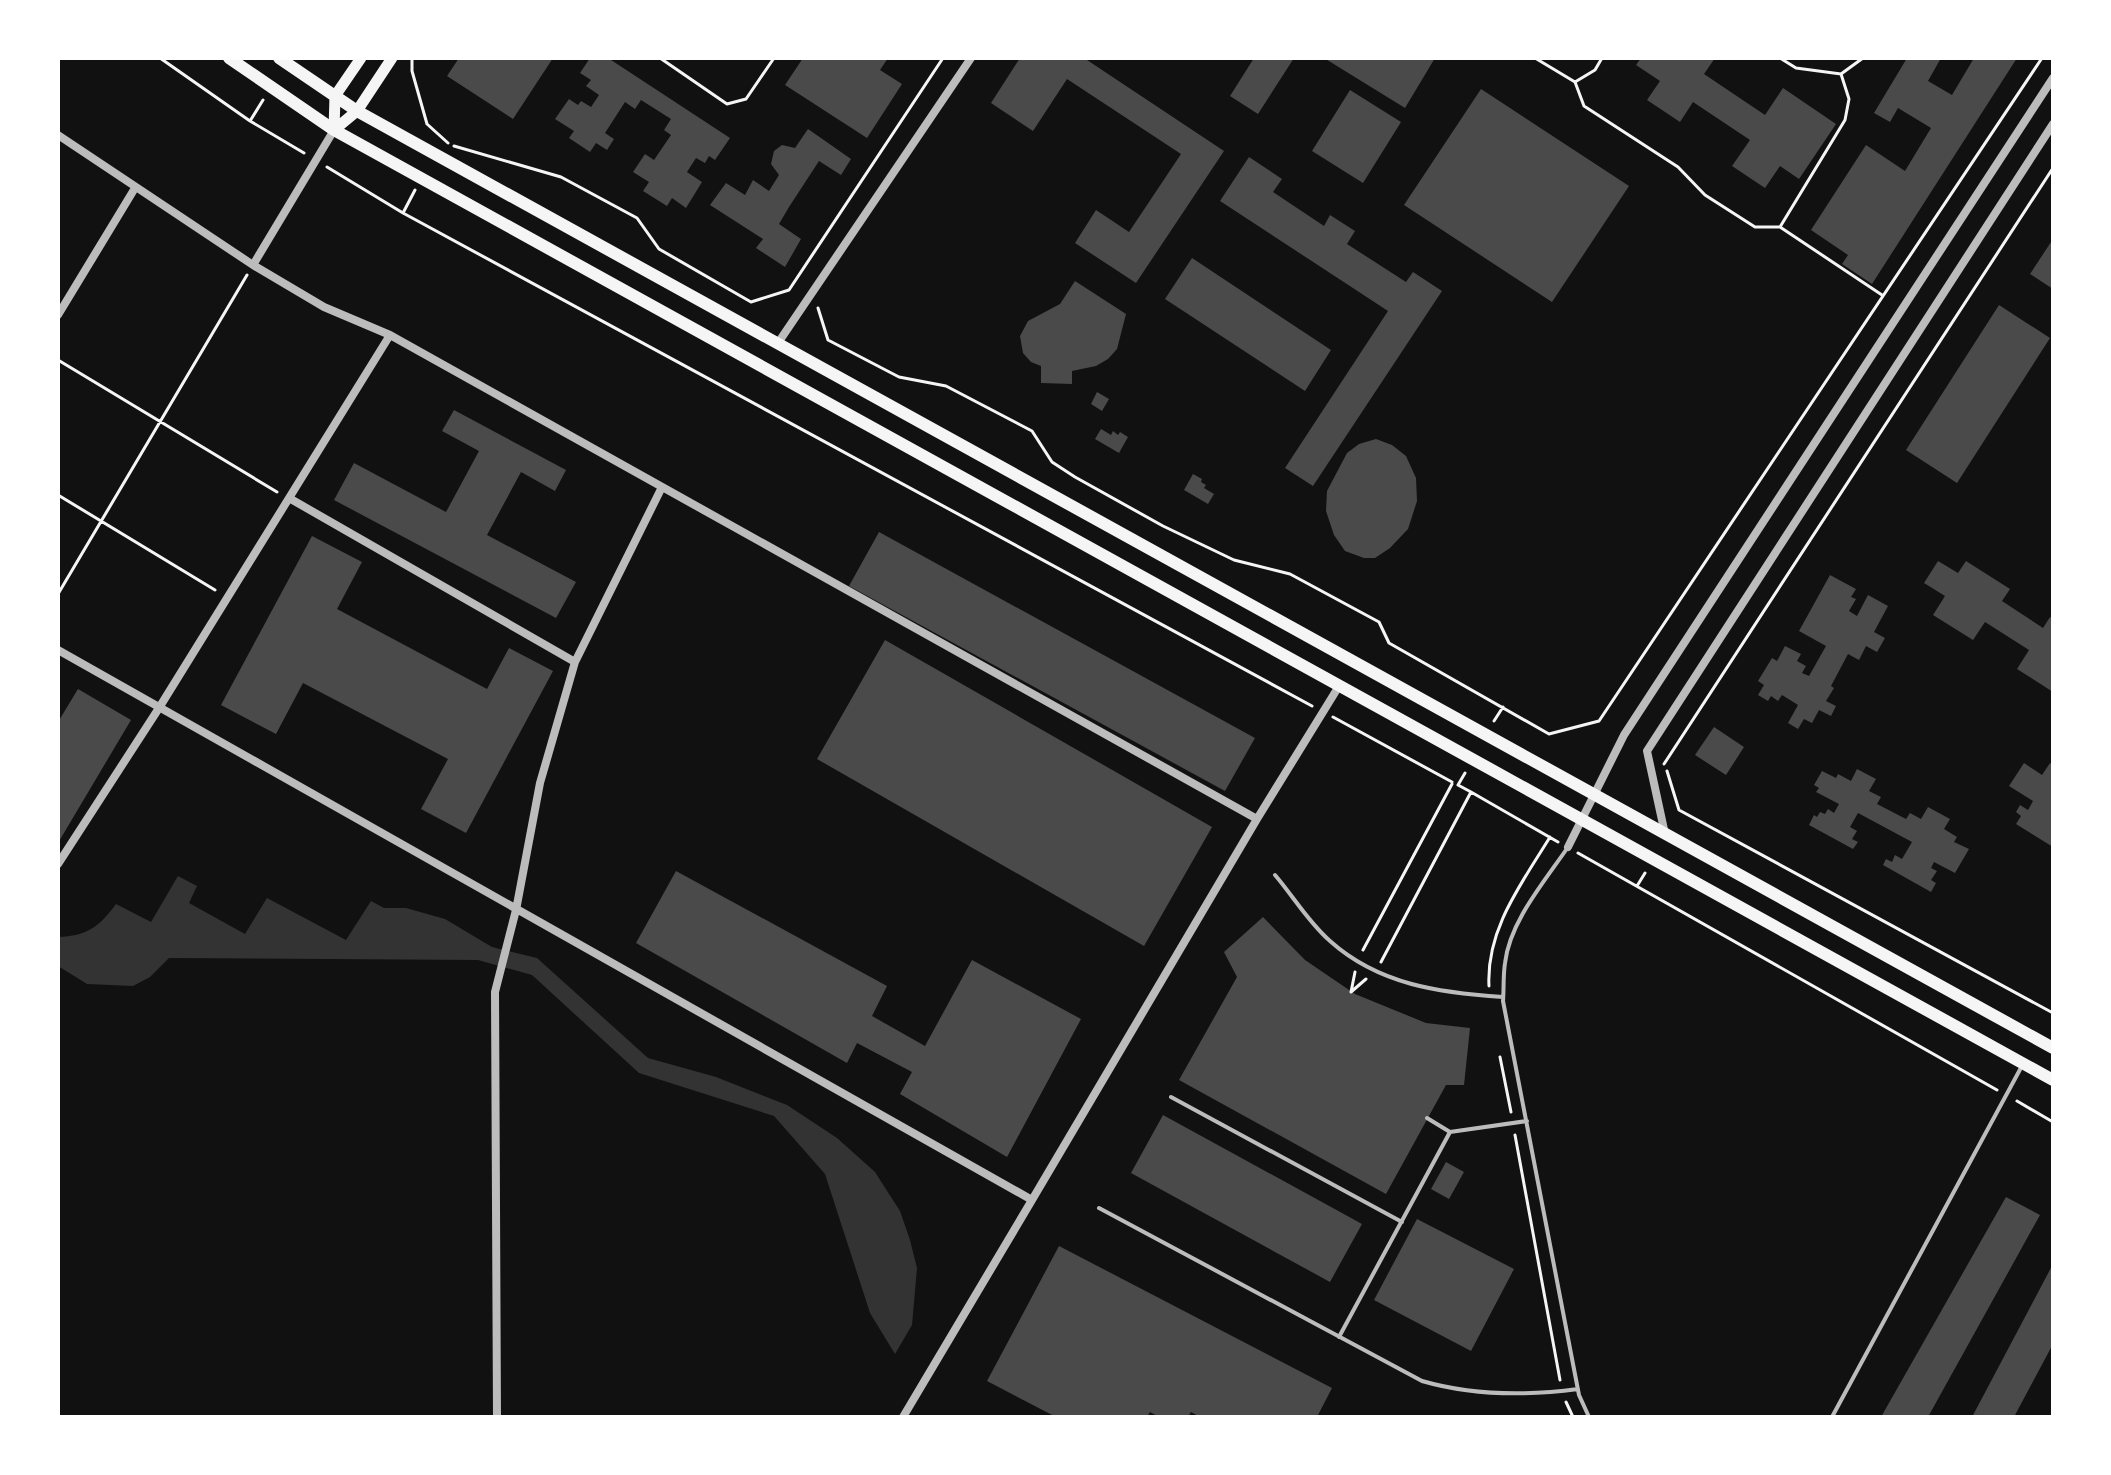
<svg xmlns="http://www.w3.org/2000/svg" width="2111" height="1475" viewBox="0 0 2111 1475" font-family="'Playfair Display',serif">
  <rect width="100%" height="100%" fill="#111"/>
  <!-- water -->
  <path fill="#333" d="M178,876L197,886L189,903L245,934L267,898L346,940L371,901L384,908H406L445,919L492,947L537,958L648,1058L716,1077L787,1105L837,1138L875,1172L900,1211L910,1240L917,1268L912,1325L895,1354L870,1313L825,1174L774,1116L639,1073L532,975L478,960L169,958L150,977L133,986L87,984L58,966V937C87,936 99,927 116,904L151,922Z"/>
  <!-- building -->
  <path fill="#4a4a4a" d="M459,58H553L513,119L447,76Z
    M590,58H608L730,138L715,160L709,156L705,163L696,158L687,172L702,182L686,208L672,198L667,206L643,191L649,182L633,172L645,154L654,160L671,135L664,130L671,119L641,100L635,109L625,102L605,133L614,139L607,150L596,143L590,152L569,138L574,131L555,119L569,99L578,105L581,101L591,107L599,95L586,86L591,80L580,73Z
    M803,58H888L880,70L902,84L867,138L785,85Z
    M1020,58H1084L1224,151L1136,283L1075,243L1096,210L1129,232L1181,154L1067,79L1033,131L991,103Z
    M1254,58H1294L1258,114L1230,96Z
    M1324,58H1435L1405,108Z
    M1641,58H1715L1704,74L1765,115L1783,88L1836,124L1799,179L1780,166L1765,188L1732,166L1750,140L1693,102L1680,122L1647,100L1660,81L1636,65Z
    M1907,58H1941L1928,81L1952,95L1974,58H2017L1872,284L1842,264L1848,255L1811,230L1866,145L1905,171L1931,128L1898,108L1890,122L1874,113Z
    M1481,89L1629,186L1552,302L1404,205Z
    M1350,90L1401,122L1363,183L1312,151Z
    M808,129L851,159L841,175L819,161L789,207L779,224L801,239L785,267L756,248L763,239L710,205L726,183L745,195L753,180L769,191L779,175L771,164L774,151L782,145L795,148Z
    M1249,157L1282,179L1273,192L1324,226L1330,215L1355,231L1347,244L1406,282L1413,272L1442,291L1313,486L1285,468L1388,311L1220,201Z
    M2053,239V289L2030,274Z
    M1192,258L1331,350L1305,391L1165,299Z
    M1075,281L1126,314L1117,349L1108,359L1096,366L1072,371V384L1041,383V366L1031,362L1023,353L1020,336L1028,321L1060,304Z
    M1999,305L2050,338L1957,483L1906,450Z
    M1097,392L1109,399L1102,411L1091,404Z
    M454,410L566,470L555,491L521,472L487,535L576,582L556,618L334,500L354,463L446,512L479,451L442,431Z
    M1101,429L1111,435L1113,431L1118,435L1120,432L1128,437L1119,453L1095,439Z
    M1376,439L1392,445L1406,456L1416,478L1417,501L1408,529L1390,548L1375,558H1364L1345,551L1334,535L1326,511L1327,491L1347,453L1359,444Z
    M1193,474L1202,479L1201,482L1206,485L1204,488L1214,494L1208,504L1184,490Z
    M879,532L1255,738L1225,791L849,586Z
    M312,536L362,562L337,609L487,689L509,648L553,671L466,833L421,809L448,759L303,683L276,734L221,705Z
    M1938,561L1958,573L1966,561L2010,589L2002,601L2043,628L2050,617L2053,619V692L2017,669L2029,650L1985,622L1973,640L1933,615L1945,596L1924,583Z
    M1830,575L1856,589L1851,597L1856,599L1849,611L1857,616L1868,595L1888,606L1874,632L1885,638L1877,652L1866,646L1859,660L1848,654L1831,686L1834,688L1826,701L1836,706L1831,716L1819,710L1812,723L1804,719L1798,729L1788,723L1798,705L1782,695L1778,701L1771,696L1768,701L1758,695L1764,685L1758,681L1772,658L1777,661L1785,646L1801,654L1797,661L1806,666L1802,673L1809,676L1826,646L1799,631Z
    M885,640L1212,827L1144,946L817,759Z
    M78,689L131,720L58,843V722Z
    M1714,727L1744,747L1726,775L1695,755Z
    M2024,763L2042,775L2050,763L2053,765V847L2016,824L2021,816L2016,812L2020,805L2028,810L2033,801L2009,786Z
    M1857,769L1876,779L1869,791L1881,797L1877,804L1906,819L1910,813L1921,819L1928,807L1950,819L1944,829L1957,837L1954,842L1969,849L1955,873L1934,862L1931,868L1937,871L1931,880L1936,883L1931,892L1883,865L1886,859L1892,862L1895,855L1902,859L1912,842L1858,813L1850,827L1857,831L1852,839L1858,842L1853,849L1809,825L1814,815L1817,817L1820,812L1825,814L1828,809L1834,813L1839,804L1816,792L1819,788L1814,785L1822,771L1836,778L1838,774L1851,781Z
    M676,871L887,986L872,1016L925,1046L972,960L1081,1019L1007,1157L900,1094L912,1072L857,1043L847,1063L636,943Z
    M1263,917L1305,960L1355,994L1426,1023L1470,1028L1464,1085H1446L1386,1194L1179,1080L1237,977L1224,952Z
    M1163,1115L1362,1224L1330,1282L1131,1173Z
    M1446,1162L1464,1172L1449,1199L1431,1189Z
    M2006,1197L2040,1215L1928,1417H1881Z
    M1417,1219L1514,1269L1471,1351L1374,1300Z
    M1059,1246L1332,1388L1317,1417H1200L1191,1412L1188,1417H1159L1150,1412L1147,1417H1056L987,1381Z
    M2053,1264V1344L2014,1417H1972Z"/>
  <g fill="none" stroke-linecap="round" stroke-linejoin="round">
    <!-- path -->
    <path stroke="#f5f5f5" stroke-width="3" d="M160,58L250,121L304,153
      M412,58V71L427,124L448,143
      M660,58L727,104L746,99L774,58
      M1535,58L1575,82L1584,106L1678,167L1705,195L1755,227H1780
      M1780,58L1796,68L1841,74L1863,58
      M1841,74L1849,99L1845,120L1780,227L1882,295
      M1575,82L1595,70L1602,58
      M250,121L263,100
      M454,146L561,177L637,218L659,249L751,302L789,290L943,58
      M327,167L403,213
      M415,190L403,213L1312,706
      M818,308L828,340L899,377L946,386L1032,431L1052,462L1075,477L1163,526L1234,560L1290,574L1379,622L1389,643L1549,734L1599,721L2042,58
      M58,360L277,492
      M58,495L215,590
      M58,594L247,275
      M1333,717L1452,782
      M1494,721L1503,707
      M1664,764L2053,168
      M1667,771L1679,810L2053,1013
      M1471,792L1558,842
      M1578,853L1997,1090
      M1637,886L1645,873
      M1363,950L1452,784
      M1381,962L1471,792L1458,785L1465,773
      M1489,986C1486,929 1522,883 1550,837
      M1351,992L1366,979
      M1351,992L1355,972
      M1500,1057L1511,1112
      M2017,1101L2053,1122
      M1515,1135L1560,1380
      M1566,1402L1573,1417"/>
    <!-- service -->
    <path stroke="#bcbcbc" stroke-width="4" d="M1568,847C1545,881 1510,921 1505,963C1503,976 1504,989 1503,1001L1579,1395L1589,1417
      M1275,875C1293,896 1309,923 1330,941C1379,985 1441,993 1503,997
      M1171,1097L1402,1222
      M1427,1118L1450,1132L1527,1121
      M1099,1208L1422,1381C1474,1396 1525,1396 1578,1389
      M1339,1337L1450,1132
      M1832,1417L2023,1064"/>
    <!-- minor -->
    <path stroke="#bcbcbc" stroke-width="8" d="M58,135L253,265L324,307L390,335L1257,819L1339,686
      M253,265L334,130
      M58,315L135,188
      M778,343L971,58
      M289,498L575,662L540,783L516,910L495,992L497,1417
      M58,650L1032,1200L1257,819
      M575,662L662,487
      M1665,834L1647,751L2053,124
      M1568,847L1624,735L2053,78
      M58,864L159,708L390,335
      M903,1417L1032,1200"/>
    <!-- secondary -->
    <path stroke="#f5f5f5" stroke-width="11" d="M334,130L357,111L392,58
      M334,130L335,96L361,58"/>
    <!-- primary -->
    <path stroke="#f5f5f5" stroke-width="12" d="M229,58L334,130L2053,1080
      M279,58L357,111L2053,1048"/>
  </g>
  <!-- border -->
  <rect width="2111" height="1475" fill="none" stroke="#ffffff" stroke-width="120"/>
</svg>
